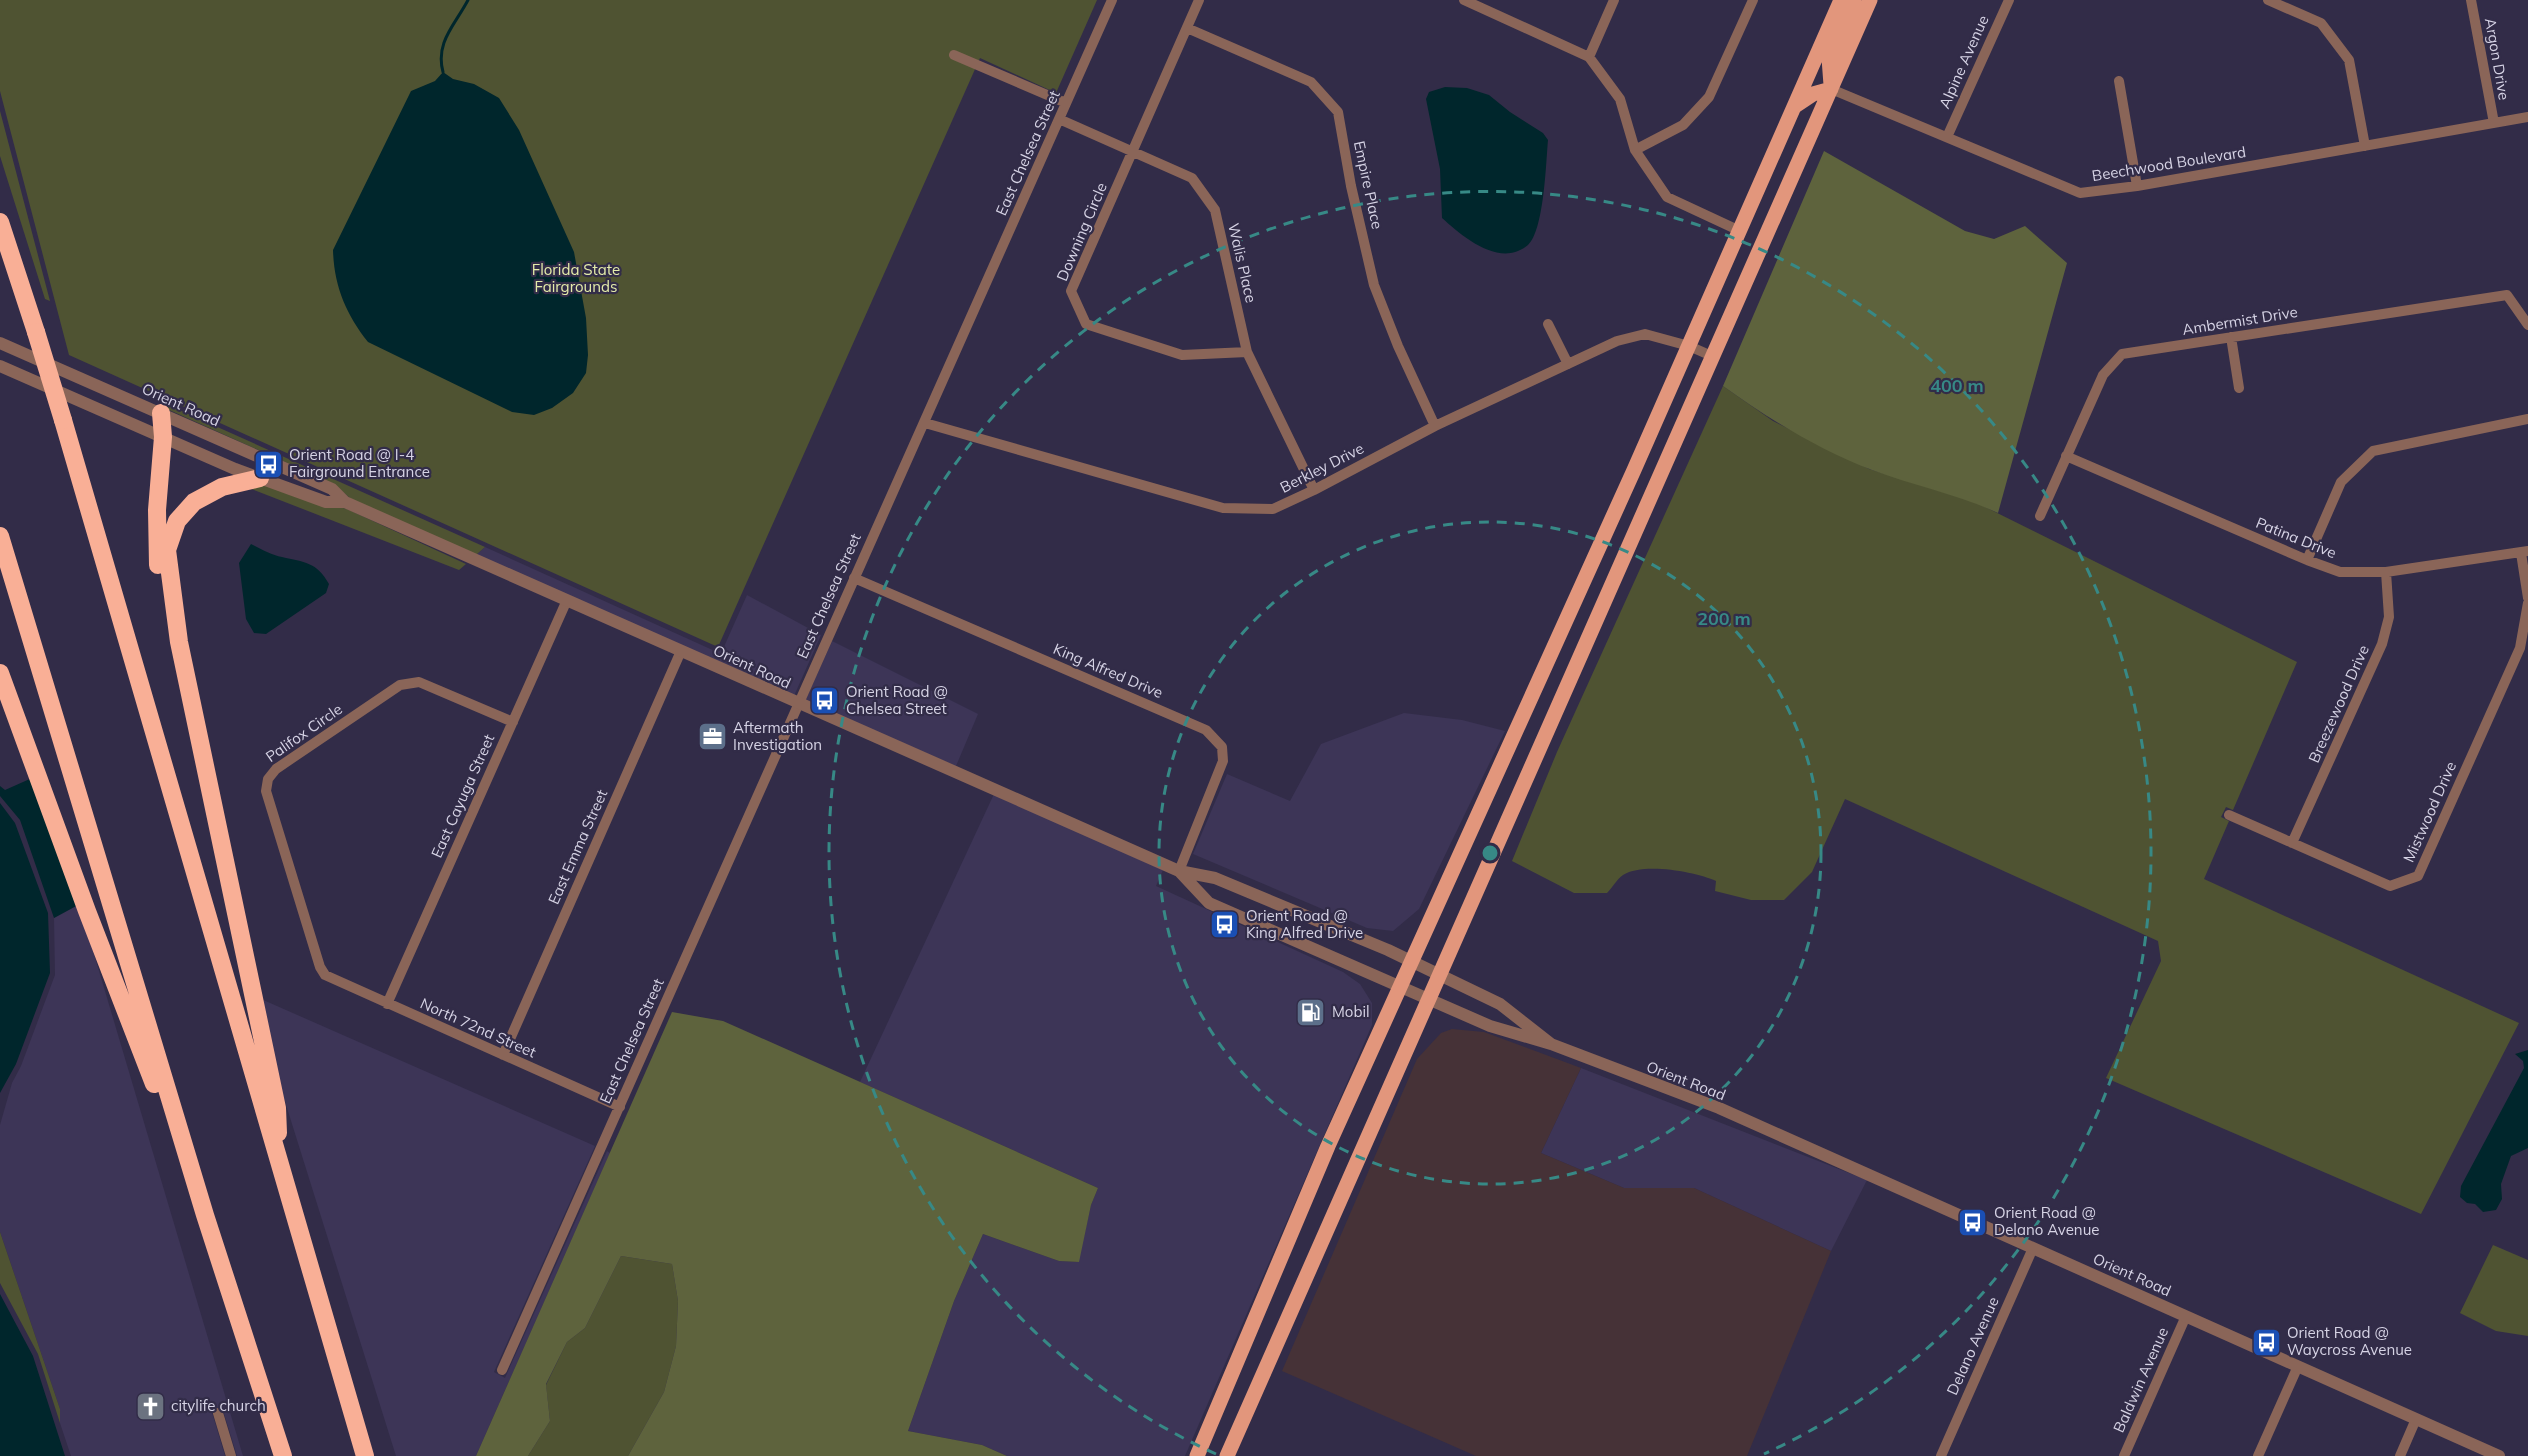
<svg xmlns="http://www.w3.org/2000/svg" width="2528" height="1456" viewBox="0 0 2528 1456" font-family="Mulish,sans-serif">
  <rect width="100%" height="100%" fill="#322c48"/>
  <!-- built -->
  <path fill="#3d3557" d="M485,547L717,652L723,649L747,595L821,635L794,696L476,555Z
    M832,641L978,714L956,766L805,701Z
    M1404,713L1462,720L1505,731L1419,909L1393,931L1367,928L1193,854L1227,774L1290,801L1321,744Z
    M994,794L1163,870L1156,886L1343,972L1360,984L1372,1003V1025L1185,1456H1007L982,1445L908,1431L954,1301L983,1234L1059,1261L1078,1262L1091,1205L1098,1188L860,1082Z
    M78,905L83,917L243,1456H237L222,1407L211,1409L225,1456H71L60,1423V1409L0,1232V1125L12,1083L21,1066L55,975L54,918Z
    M261,999L595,1146L494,1372L505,1378L607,1151L610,1153L476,1456H396L277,1076Z
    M1581,1068L1867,1180L1831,1251L1694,1188H1624L1541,1153Z"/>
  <!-- industrial -->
  <path fill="#463237" d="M1452,1029L1484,1032L1581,1068L1541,1153L1624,1188H1694L1831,1251L1747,1456H1476L1282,1371L1417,1059L1441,1033Z"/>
  <!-- green -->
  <path fill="#4f5332" d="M0,0H1097L1056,93L980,58L718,647L69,355L0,91Z
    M0,111L50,301L45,299L0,156Z
    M1723,386L1773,421L1869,469L1975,502L2297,662L2233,810L2226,807L2221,817L2229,821L2204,879L2519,1023L2421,1214L2106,1078L2161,961L2158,941L1845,799L1812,872L1784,900H1751L1715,891L1716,881C1696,872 1644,862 1623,875C1617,879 1612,888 1607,893H1574L1512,861L1557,752Z
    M166,404L485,547L476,555L351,499L334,484L167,409Z
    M260,484L347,509L466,564L459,570L244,486Z
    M0,1232L60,1409V1423L38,1354L0,1283Z
    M2493,1245L2528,1260V1336L2496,1331L2460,1313Z
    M621,1256L672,1264L678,1301L676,1346L664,1392L628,1456H528L550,1421L546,1385L567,1342L585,1328Z"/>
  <!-- forest -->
  <path fill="#5e633d" d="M1824,151L1965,231L1994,239L2025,226L2067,263L1998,513C1957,494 1914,486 1872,470C1819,450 1769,419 1723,386Z
    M672,1012L723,1021L1098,1188L1091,1205L1079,1262L1059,1261L983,1234L954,1301L908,1431L982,1445L1007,1456H628L664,1392L676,1346L678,1301L672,1264L621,1256L585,1328L567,1342L546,1384L550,1421L528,1456H476Z"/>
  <!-- water -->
  <path fill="#00262c" d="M443,72L453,79L474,84L499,98L519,130L574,252L586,318L588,355L586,373L573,393L552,408L534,415L512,412L368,342C346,314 334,286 333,250L411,91L435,81Z
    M1445,87L1467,88L1489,95L1510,112L1543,133L1548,140C1546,163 1544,231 1528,245C1500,269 1462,236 1442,218L1440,169L1426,99L1429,92Z
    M251,544C261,549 271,555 282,557C304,562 317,562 329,584L326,593L266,634L254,633L246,619L239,563Z
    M32,778L78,905L54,918L20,820L0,796V786L5,790Z
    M0,803L15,823L48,913L50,973L16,1064L0,1093Z
    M2528,1050V1148L2511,1156L2501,1184L2502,1199L2496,1210L2483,1212L2475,1204L2467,1203L2460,1197L2461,1186L2524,1068L2523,1061L2515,1054Z
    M0,1294L33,1356L65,1456H0Z"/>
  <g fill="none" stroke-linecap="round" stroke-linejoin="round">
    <!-- stream -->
    <path stroke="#00262c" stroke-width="3" d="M443,72C435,42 455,25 468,0"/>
    <!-- minor -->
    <path stroke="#8a6558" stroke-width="10" d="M1199,0L1071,291L1086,324L1182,355L1247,352
      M1464,0L1589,57L1620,99L1635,150L1667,197L1740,231
      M2268,0L2321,23L2349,60L2365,146
      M2471,0L2494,123
      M1187,28L1311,82L1338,112L1351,186L1374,285L1398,346L1435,426
      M954,55L1066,103
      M1589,57L1614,0
      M2119,81L2137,186
      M1831,89L2080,193L2137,186L2528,117
      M1059,119L1192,178L1215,210L1247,352L1314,490
      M1947,137L2009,0
      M1635,150L1683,125L1709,97L1753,0
      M1548,324L1568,364
      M2231,337L2239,388
      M925,423L1223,508L1273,509L1314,490L1435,426L1617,341L1645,334L1689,346L1714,357
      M2066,456L2307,560L2340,572H2386L2528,551
      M2040,516L2103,375L2122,354L2507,295L2528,325
      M2521,553L2528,598
      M2307,560L2341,482L2373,451L2528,419
      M854,578L1206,730L1222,747L1223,761L1179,871
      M513,722L419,682L400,685L276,769L268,779L266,791L320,967L325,975L620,1107
      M2229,815L2390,886L2418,876L2520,648L2528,603
      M2292,843L2382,644L2389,617L2386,572
      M387,1004L567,600
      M503,1055L681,651
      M502,1370L1112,0
      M218,1413L231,1456
      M1941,1456L2033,1248
      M2124,1456L2186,1316
      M2258,1456L2298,1366
      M2400,1456L2416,1419"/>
    <!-- tertiary -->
    <path stroke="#8a6558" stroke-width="12" d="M0,343L332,489L345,502L1179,871L1215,878L1388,950L1500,1004L1551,1044
      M0,366L235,469L326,502H345
      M1179,871L1209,903L1490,1026L1551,1044L1719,1108L2499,1456"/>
    <!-- primary -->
    <path stroke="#e2967c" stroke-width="15" d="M1831,85L1829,58L1854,0
      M1795,106L1813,94L1831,89
      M1197,1456L1328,1146L1634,470L1841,0
      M1227,1456L1870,0"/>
    <!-- motorway -->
    <path stroke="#f9af96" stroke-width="18" d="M0,222L36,332
      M63,420L365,1456
      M260,478L222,487L194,502L177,521L167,550L179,642L277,1108L278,1133
      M0,536L205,1215L283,1456
      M158,565L157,510L163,437L161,413
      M0,673L87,911L154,1084"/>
    <!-- motorway-bridge -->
    <path stroke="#f9af96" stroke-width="18" d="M36,332L63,420"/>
  </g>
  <!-- distance rings -->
  <g fill="none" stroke="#378986" stroke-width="3" stroke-dasharray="10 8">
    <circle cx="1490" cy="853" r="331"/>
    <path d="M1216 1454A661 661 0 1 1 1764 1454"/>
  </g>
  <!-- icons -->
  <defs>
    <symbol id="bus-square" viewBox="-11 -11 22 22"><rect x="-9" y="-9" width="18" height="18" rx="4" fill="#1a4fb4" stroke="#322c48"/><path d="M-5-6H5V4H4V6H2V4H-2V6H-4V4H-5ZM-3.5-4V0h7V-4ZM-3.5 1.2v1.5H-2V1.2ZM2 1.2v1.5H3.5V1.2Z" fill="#fff"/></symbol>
    <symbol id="office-square" viewBox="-11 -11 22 22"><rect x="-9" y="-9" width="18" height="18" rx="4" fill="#5c6f8a" stroke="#322c48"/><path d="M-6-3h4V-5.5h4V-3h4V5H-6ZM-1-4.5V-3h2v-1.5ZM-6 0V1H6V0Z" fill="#fff"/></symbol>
    <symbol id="fuel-square" viewBox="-11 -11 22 22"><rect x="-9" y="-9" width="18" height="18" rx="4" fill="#5c6f8a" stroke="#322c48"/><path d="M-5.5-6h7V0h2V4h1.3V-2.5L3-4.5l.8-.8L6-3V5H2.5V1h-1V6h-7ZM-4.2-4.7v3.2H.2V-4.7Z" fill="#fff"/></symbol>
    <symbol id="church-square" viewBox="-11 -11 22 22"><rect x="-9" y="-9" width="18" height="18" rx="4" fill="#6b7280" stroke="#322c48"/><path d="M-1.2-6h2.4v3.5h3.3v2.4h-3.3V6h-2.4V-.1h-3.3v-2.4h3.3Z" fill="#fff"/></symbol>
  </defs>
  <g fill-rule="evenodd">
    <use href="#bus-square" x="252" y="448" width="33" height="33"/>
    <use href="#bus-square" x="808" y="684" width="33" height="33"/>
    <use href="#office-square" x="696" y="720" width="33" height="33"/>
    <use href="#bus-square" x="1208" y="908" width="33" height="33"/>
    <use href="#fuel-square" x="1294" y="996" width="33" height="33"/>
    <use href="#bus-square" x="1956" y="1206" width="33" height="33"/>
    <use href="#bus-square" x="2250" y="1326" width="33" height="33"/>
    <use href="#church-square" x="134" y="1390" width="33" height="33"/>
  </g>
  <g text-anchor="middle" stroke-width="4.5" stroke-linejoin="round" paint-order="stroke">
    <!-- street labels -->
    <g font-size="15" fill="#d6d3e5" stroke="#322c48">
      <text transform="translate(2497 59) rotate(80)" y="5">Argon Drive</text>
      <text transform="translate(1964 62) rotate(-66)" y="5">Alpine Avenue</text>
      <text transform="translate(1028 153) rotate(-66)" y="5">East Chelsea Street</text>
      <text transform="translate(2169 164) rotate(-9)" y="5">Beechwood Boulevard</text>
      <text transform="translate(1368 185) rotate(78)" y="5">Empire Place</text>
      <text transform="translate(1082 232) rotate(-67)" y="5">Downing Circle</text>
      <text transform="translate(1242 263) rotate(77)" y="5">Walis Place</text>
      <text transform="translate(2240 321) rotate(-9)" y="5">Ambermist Drive</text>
      <text transform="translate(181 405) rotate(24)" y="5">Orient Road</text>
      <text transform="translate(1322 468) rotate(-27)" y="5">Berkley Drive</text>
      <text transform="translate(2296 538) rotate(22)" y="5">Patina Drive</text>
      <text transform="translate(829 596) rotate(-66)" y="5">East Chelsea Street</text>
      <text transform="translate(752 667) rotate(25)" y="5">Orient Road</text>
      <text transform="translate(1108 671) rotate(23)" y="5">King Alfred Drive</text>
      <text transform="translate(2339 704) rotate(-66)" y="5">Breezewood Drive</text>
      <text transform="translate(304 733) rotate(-35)" y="5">Palifox Circle</text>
      <text transform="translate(463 796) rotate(-66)" y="5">East Cayuga Street</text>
      <text transform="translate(2430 812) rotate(-66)" y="5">Mistwood Drive</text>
      <text transform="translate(578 847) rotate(-66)" y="5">East Emma Street</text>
      <text transform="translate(478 1028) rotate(24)" y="5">North 72nd Street</text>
      <text transform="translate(632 1041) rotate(-66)" y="5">East Chelsea Street</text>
      <text transform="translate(1686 1081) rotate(21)" y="5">Orient Road</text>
      <text transform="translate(2132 1275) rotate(24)" y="5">Orient Road</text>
      <text transform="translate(1973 1346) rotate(-66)" y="5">Delano Avenue</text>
      <text transform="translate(2141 1380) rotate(-66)" y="5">Baldwin Avenue</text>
    </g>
    <!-- park labels -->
    <g font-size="15" fill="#e3eba9" stroke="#322c48">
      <text x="576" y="275">Florida State<tspan x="576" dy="17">Fairgrounds</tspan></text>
    </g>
    <!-- poi labels -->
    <g font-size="15" fill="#d6d3e5" stroke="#322c48" text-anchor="start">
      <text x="289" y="460">Orient Road @ I-4<tspan x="289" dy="17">Fairground Entrance</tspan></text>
      <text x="846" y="697">Orient Road @<tspan x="846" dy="17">Chelsea Street</tspan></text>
      <text x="733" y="733">Aftermath<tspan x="733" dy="17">Investigation</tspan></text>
      <text x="1246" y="921">Orient Road @<tspan x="1246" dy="17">King Alfred Drive</tspan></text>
      <text x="1332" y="1017">Mobil</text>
      <text x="1994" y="1218">Orient Road @<tspan x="1994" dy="17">Delano Avenue</tspan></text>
      <text x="2287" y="1338">Orient Road @<tspan x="2287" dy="17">Waycross Avenue</tspan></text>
      <text x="171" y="1411">citylife church</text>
    </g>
  </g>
  <circle cx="1490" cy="853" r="9" fill="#378986" stroke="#322c48" stroke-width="3"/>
  <g font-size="18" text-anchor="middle" font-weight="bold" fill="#378986" stroke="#322c48" stroke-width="4.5" stroke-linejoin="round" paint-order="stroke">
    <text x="1957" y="392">400 m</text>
    <text x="1724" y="625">200 m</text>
  </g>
</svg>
